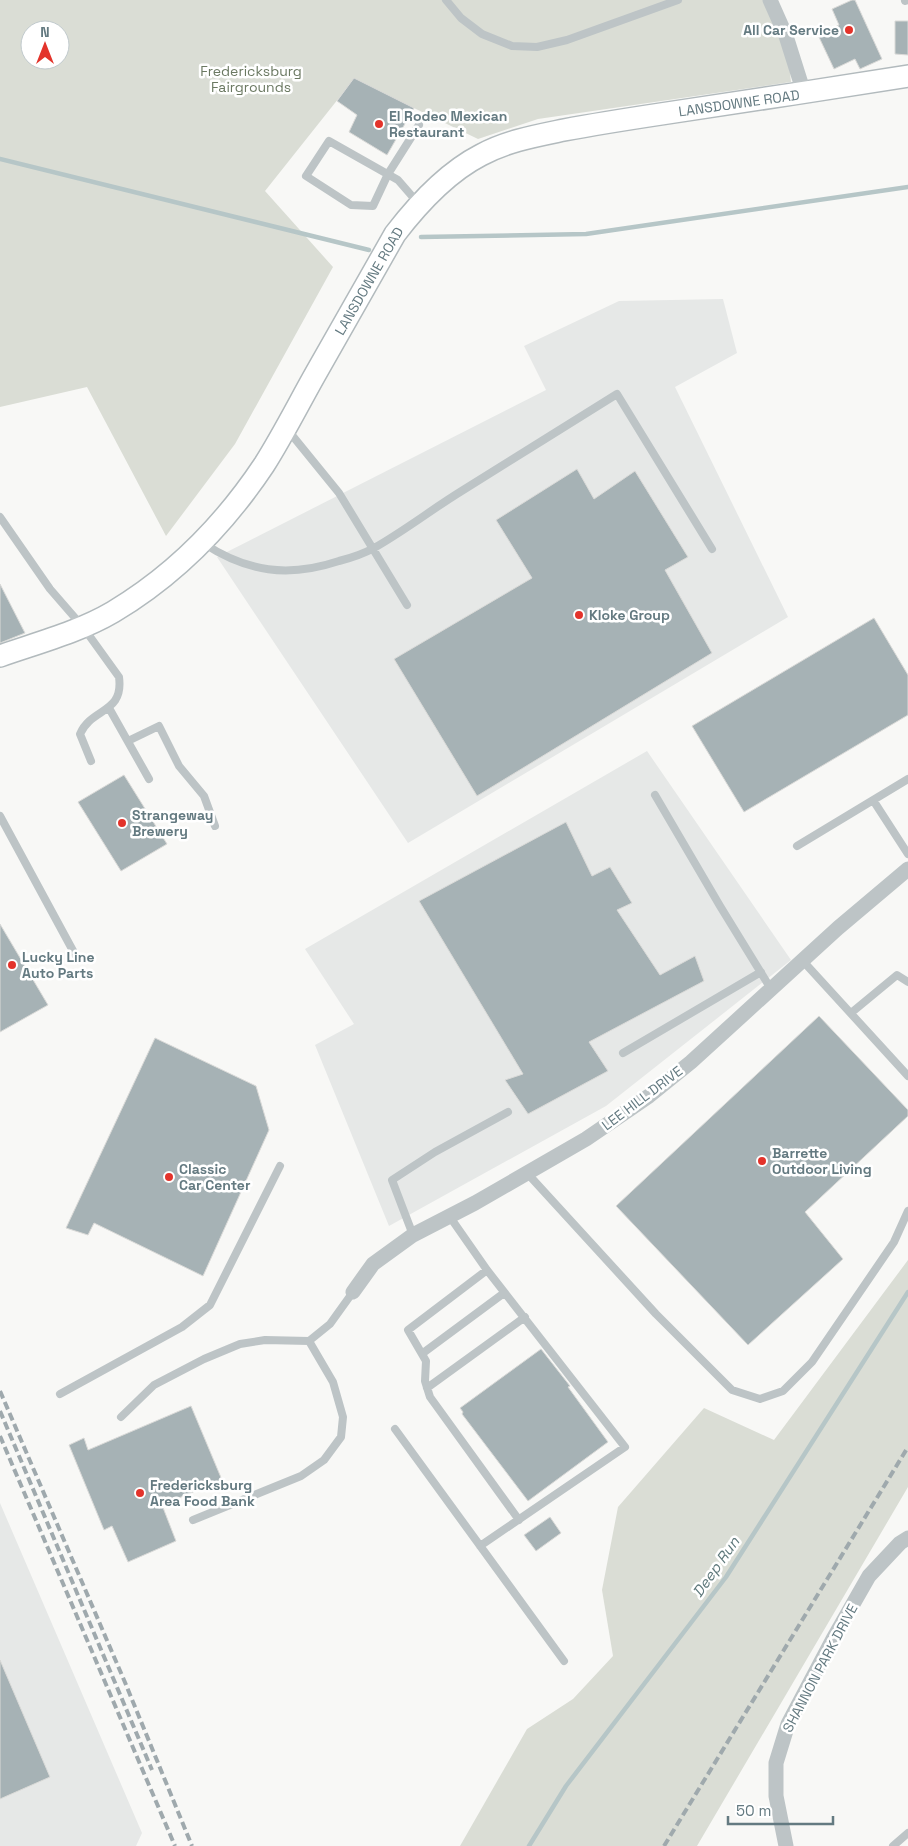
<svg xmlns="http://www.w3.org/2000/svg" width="908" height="1846" viewBox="0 0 908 1846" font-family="'Space Grotesk',sans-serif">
  <rect width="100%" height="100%" fill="#f8f8f6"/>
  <!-- built -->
  <path fill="#e6e8e7" d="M723,299L737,353L675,387L788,617L408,843L217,557L546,390L524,346L619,301Z
    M647,751L791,960L606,1106L389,1226L315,1045L354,1024L305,949Z
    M0,1503L142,1833L136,1846H0Z"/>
  <!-- green -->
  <path fill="#daddd5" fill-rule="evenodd" d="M0,0H770L786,36L791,82L538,119L478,139L354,79L265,191L333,267L235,444L166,536L87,387L0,407ZM30,30H60V60H30Z
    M908,1260V1487L697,1846H460L527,1729L573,1699L613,1656L602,1590L618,1507L704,1408L774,1440Z"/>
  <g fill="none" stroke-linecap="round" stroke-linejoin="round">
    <!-- stream -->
    <path stroke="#b6c6c7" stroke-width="4.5" d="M0,159L369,250
      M421,237L586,234L908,187
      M529,1846L566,1786L726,1577L908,1292"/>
  </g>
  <!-- building -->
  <path fill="#a6b2b5" stroke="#dadad8" d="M852,0H855L882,59L860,69L855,59L834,69L818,35L839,25L832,9Z
    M895,21H908V55L895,54Z
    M354,78L414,108L387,155L349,132L357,115L337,101Z
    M577,469L594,499L635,471L688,557L665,570L712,653L477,796L394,659L532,578L496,520Z
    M0,584L25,633L0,643Z
    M874,618L908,675V715L744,812L692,726Z
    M124,775L167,844L121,871L78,802Z
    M566,822L592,876L610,867L632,903L617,910L660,975L695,956L704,981L589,1042L608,1071L528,1114L505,1080L523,1074L419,901Z
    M0,924L48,1005L0,1032Z
    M819,1016L908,1110V1116L805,1212L843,1259L748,1345L616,1206Z
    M155,1038L256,1086L269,1130L203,1276L94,1223L88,1235L66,1228Z
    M541,1349L570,1386L568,1387L608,1442L528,1501L462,1414L463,1412L460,1408Z
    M191,1406L222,1480L162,1505L176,1541L128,1562L112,1526L104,1530L69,1445L84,1438L88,1450Z
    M550,1517L561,1533L536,1551L524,1535Z
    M0,1660L50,1777L0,1799Z"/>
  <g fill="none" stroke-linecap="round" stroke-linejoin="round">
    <defs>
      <path id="secondary" d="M0,656C37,643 79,632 113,612C175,575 224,525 264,465C283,435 299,403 316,373C343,326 369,280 395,234C418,204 446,173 481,155C507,141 535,136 564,130C596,124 628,119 661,114C743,102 826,89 908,76"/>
    </defs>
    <!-- secondary casing -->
    <use href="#secondary" stroke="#b2babd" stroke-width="24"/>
    <!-- lane -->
    <path stroke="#bdc4c6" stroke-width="8" d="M446,0L461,18L482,34L512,46L537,47L567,40L678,0
      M905,1L908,0
      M418,203L398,180L329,141L306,176L351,205L373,206L388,174L419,125
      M287,429L339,493L407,605
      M0,517L50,589L83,627L119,677C124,714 92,707 80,734L91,761
      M203,543C247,572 288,578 339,561C351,558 363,554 374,548C404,531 431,510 460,492C512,459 565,427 617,394L712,549
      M109,708L149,779
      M128,741L159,726L179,766L204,796L215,826
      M655,795L720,906L771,989
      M873,800L908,854
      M0,816L78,960
      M797,846L908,779
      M802,960L908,1076
      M851,1013L897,975L908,982
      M623,1053L761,972
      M527,1173L656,1314L732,1390L760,1399L783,1391L812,1362L894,1242L908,1211
      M450,1217L487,1270L625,1447L480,1546
      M413,1235L392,1180L435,1152L508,1112
      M487,1270L408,1330L426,1361L425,1381L430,1397L519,1520
      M423,1353L504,1293
      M427,1388L525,1317
      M60,1394L182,1327L210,1305L280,1166
      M121,1417L154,1385L204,1359L240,1344L265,1340L309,1341
      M395,1429L564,1661
      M193,1520L301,1476L324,1460L341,1437L343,1417L333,1382L309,1341L330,1324L353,1292
      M893,1846L908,1833"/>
    <!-- street -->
    <path stroke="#bdc4c6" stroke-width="15" d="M770,0L786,36L804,93
      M353,1292L373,1264L413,1235L475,1203L586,1139L649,1096L691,1062L838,928L908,869
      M786,1846L776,1796V1763L788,1724L833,1639L869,1576L900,1543L908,1538"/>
    <!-- secondary -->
    <use href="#secondary" stroke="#fff" stroke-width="21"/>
    <!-- rail -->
    <path stroke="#9fa9ad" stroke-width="4" stroke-dasharray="8 4" stroke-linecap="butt" d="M0,1391L124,1680L192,1846
      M0,1411L152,1770
      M0,1436L175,1846
      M664,1846L908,1447"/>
  </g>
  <!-- markers -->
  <g fill="#e3332b" stroke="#fff" stroke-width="2">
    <circle cx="849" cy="30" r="5"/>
    <circle cx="379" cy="124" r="5"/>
    <circle cx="579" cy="615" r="5"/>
    <circle cx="122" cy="823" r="5"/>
    <circle cx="12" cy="965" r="5"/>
    <circle cx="762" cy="1161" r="5"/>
    <circle cx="169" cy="1177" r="5"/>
    <circle cx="140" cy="1493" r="5"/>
  </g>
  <g text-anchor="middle" stroke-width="5" stroke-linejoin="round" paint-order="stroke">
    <!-- poi labels -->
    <g font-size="14" font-weight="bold" fill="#647a81" stroke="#fff" text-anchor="start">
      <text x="839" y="35" text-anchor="end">All Car Service</text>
      <text x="389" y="121">El Rodeo Mexican<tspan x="389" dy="16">Restaurant</tspan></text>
      <text x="589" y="620">Kloke Group</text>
      <text x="132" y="820">Strangeway<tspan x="132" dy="16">Brewery</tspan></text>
      <text x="22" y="962">Lucky Line<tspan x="22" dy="16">Auto Parts</tspan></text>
      <text x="772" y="1158">Barrette<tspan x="772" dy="16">Outdoor Living</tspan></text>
      <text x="179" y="1174">Classic<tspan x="179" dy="16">Car Center</tspan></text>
      <text x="150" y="1490">Fredericksburg<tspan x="150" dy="16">Area Food Bank</tspan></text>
    </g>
    <!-- park labels -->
    <g font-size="14" fill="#6b7962" stroke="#fff">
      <text x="251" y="76">Fredericksburg<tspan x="251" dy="16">Fairgrounds</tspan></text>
    </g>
    <!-- street labels -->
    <g font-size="14" fill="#647a81" stroke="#fff">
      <text transform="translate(739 103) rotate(-8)" y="5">LANSDOWNE ROAD</text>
      <text transform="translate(369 281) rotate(-60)" y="5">LANSDOWNE ROAD</text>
      <text transform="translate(642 1098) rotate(-37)" y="5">LEE HILL DRIVE</text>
      <text transform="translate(820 1668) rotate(-62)" y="5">SHANNON PARK DRIVE</text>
    </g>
    <!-- water labels -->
    <g font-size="15" font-style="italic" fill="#5e787b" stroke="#fff">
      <text transform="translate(716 1567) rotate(-55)" y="5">Deep Run</text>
    </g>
  </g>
  <!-- north arrow -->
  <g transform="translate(45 45)"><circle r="24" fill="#ffffff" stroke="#c1cacd"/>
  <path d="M0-4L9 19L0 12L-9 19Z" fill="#e3332b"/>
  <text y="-8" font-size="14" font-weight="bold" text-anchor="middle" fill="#647a81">N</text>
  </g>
  <!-- scale -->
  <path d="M728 1816v8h105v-8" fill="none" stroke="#647a81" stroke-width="2.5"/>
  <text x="736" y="1816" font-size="15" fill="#647a81" stroke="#ffffff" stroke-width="4" paint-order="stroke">50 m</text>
</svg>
